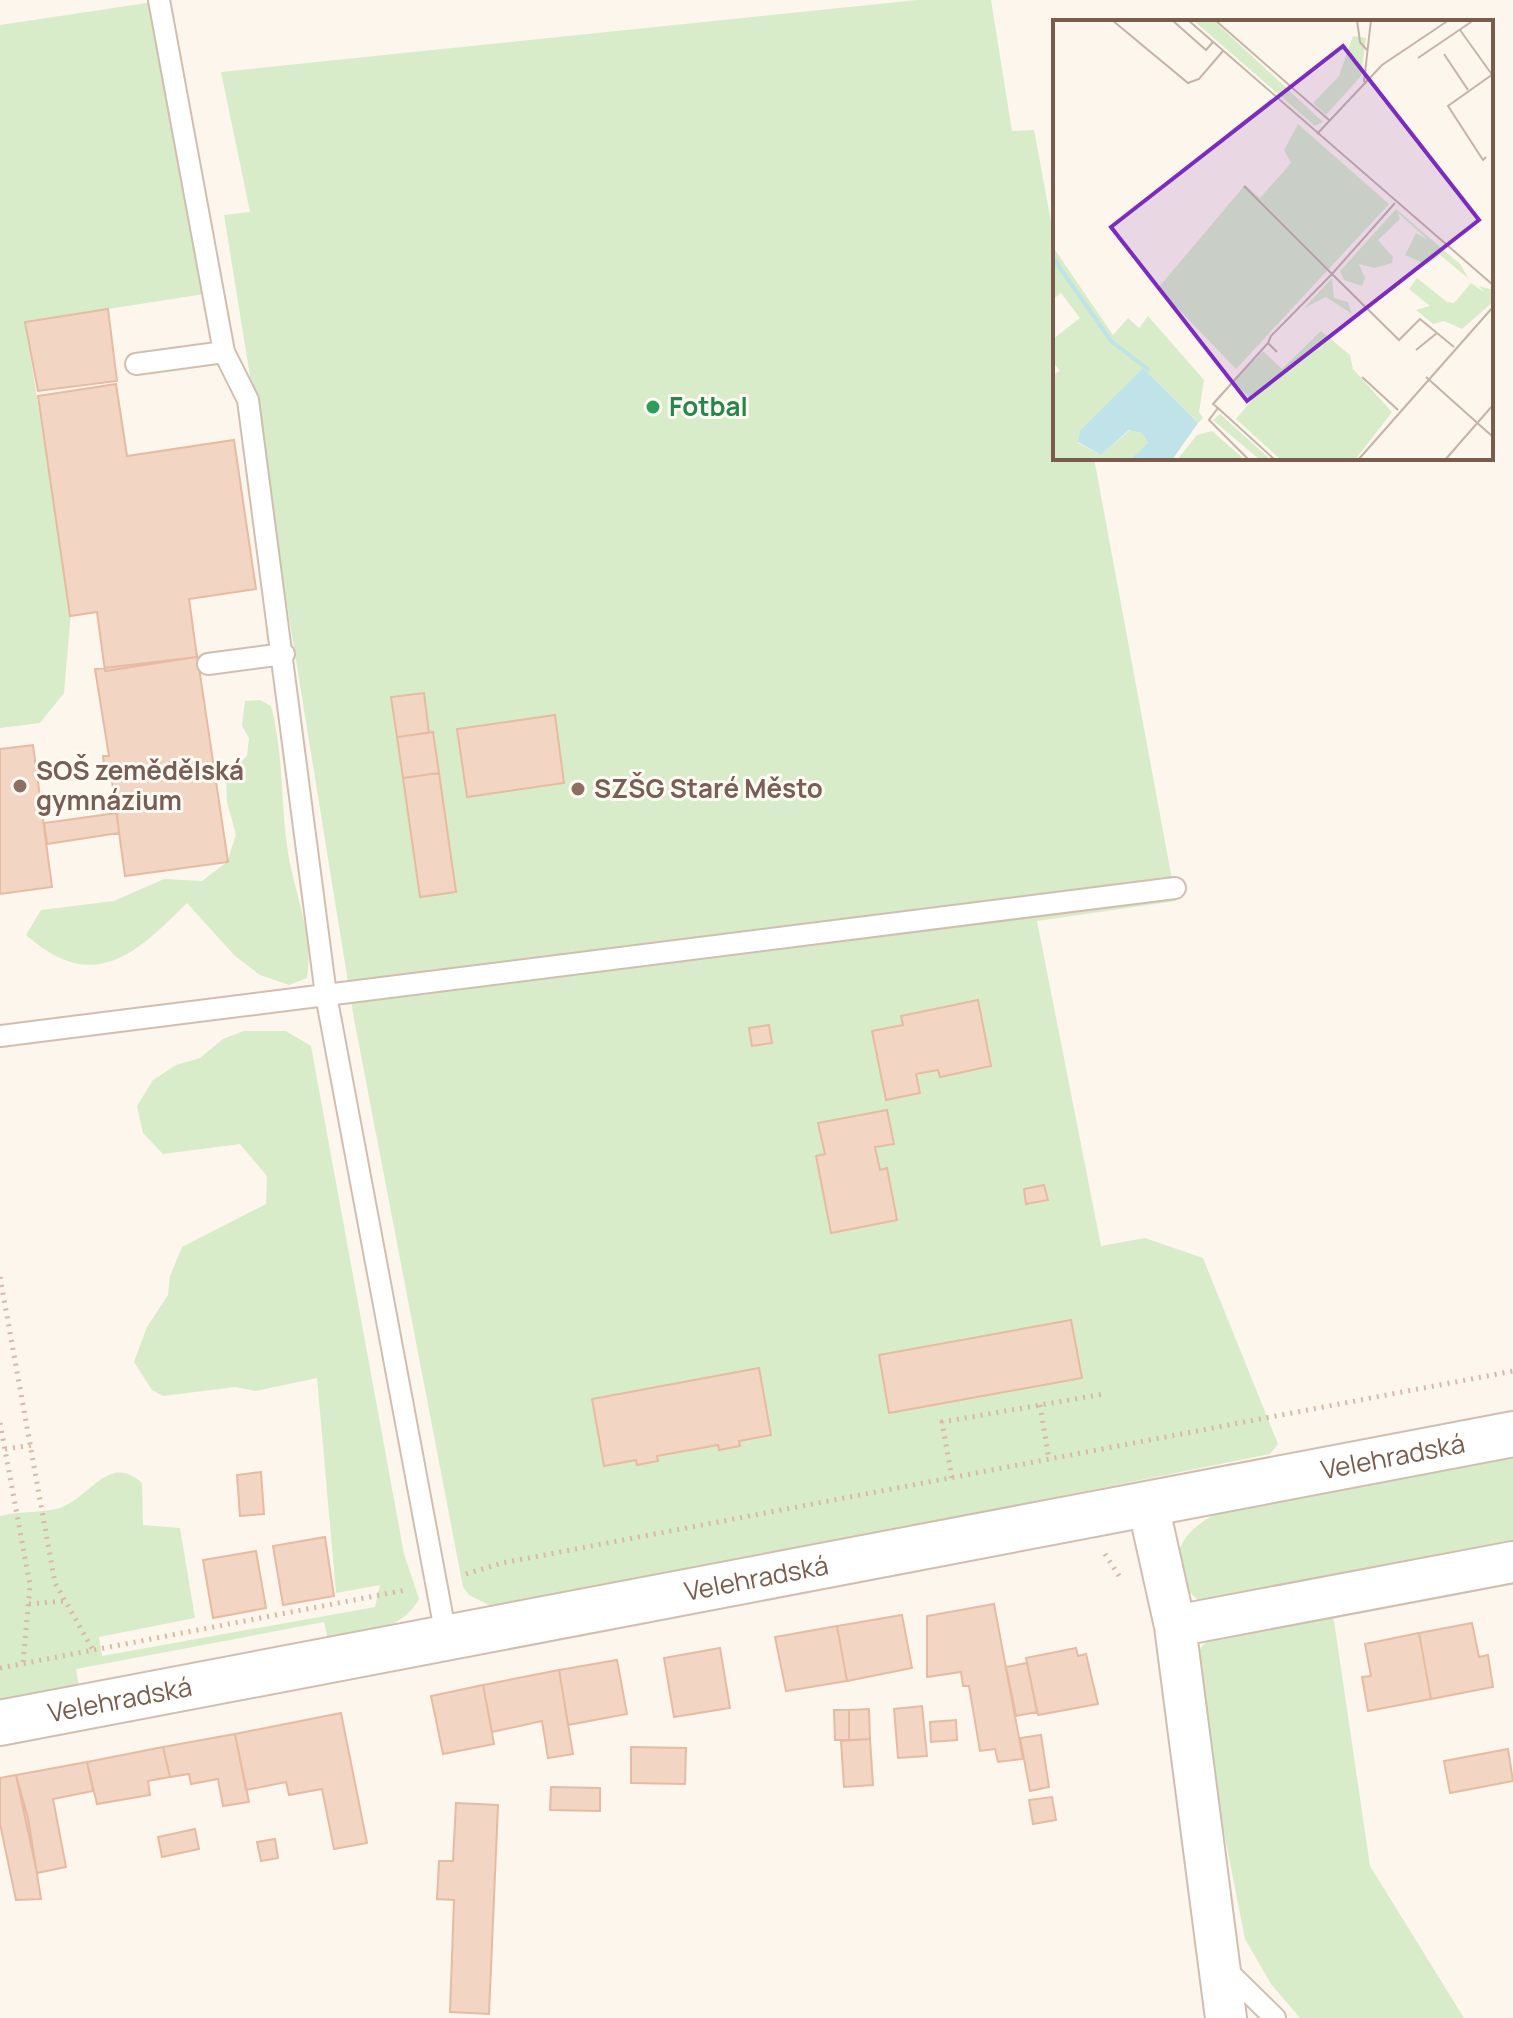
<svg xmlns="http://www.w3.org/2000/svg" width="1513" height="2018" viewBox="0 0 1513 2018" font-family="Manrope,sans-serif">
  <rect width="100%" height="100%" fill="#fdf6ec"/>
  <!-- green -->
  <path fill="#d8ecc9" d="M917,0H991L1012,131L1034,130L1055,243V458H1094L1176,901L1037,921L1101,1246L1145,1238L1203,1258L1278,1444L1270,1454L603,1588L489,1605L469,1595L463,1587L354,1019L224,215L250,212L221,72Z
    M160,1L204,294L25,322L71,613L64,693L40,723L0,728V25Z
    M260,700L271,706C283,750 281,800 287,846C293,892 314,930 307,978L289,985L260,975L234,955L187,903C134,956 93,994 26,935L41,910L114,901L164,879L202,881L227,862L236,835L227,802L226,776L247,756L249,738L242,726L245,701Z
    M244,1031H286L311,1046L404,1554L419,1599C401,1632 362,1633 328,1640L324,1622L76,1669L79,1687L0,1700V1516C18,1511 38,1513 56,1509C89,1501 108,1451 142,1483L143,1525L180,1528L195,1618L99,1637L102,1656L375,1607L380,1585L336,1593L317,1378L256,1391L235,1387L163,1396L152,1390L134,1362L147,1327L168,1295L170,1276L182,1247L266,1204L267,1176L240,1144L163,1154L143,1133L137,1106L153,1080L176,1065L200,1058L223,1039Z
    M1513,1458V1552L1206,1603C1185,1597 1171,1566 1182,1544C1189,1530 1202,1522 1215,1514Z
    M1329,1611L1334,1621L1370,1866L1464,2018H1300L1271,1984L1245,1939L1214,1782L1196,1665L1201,1647L1214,1634Z"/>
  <!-- building -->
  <path fill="#f3d5c3" stroke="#e6bba3" stroke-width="2" d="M108,309L117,381L38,391L25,322Z
    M116,384L127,456L234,440L256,589L189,599L197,657L105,671L97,612L70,616L38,396Z
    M197,654L228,862L125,876L110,766L104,765L103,756H109L95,669L197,657Z
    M424,693L429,733L397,737L391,697Z
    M555,715L564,783L467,797L457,729Z
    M433,732L439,773L403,778L397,737Z
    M33,745L52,887L0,894V749Z
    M439,773L456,892L420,897L403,778Z
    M117,813L119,833L47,844L44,823Z
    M978,1000L991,1066L940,1077L938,1070L916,1074L920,1093L886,1100L872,1031L903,1025L901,1016Z
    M769,1025L772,1043L752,1046L749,1028Z
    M887,1110L894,1144L875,1147L880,1170L887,1168L897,1220L831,1233L816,1156L825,1154L818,1123Z
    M1044,1185L1048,1200L1026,1204L1024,1189Z
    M1071,1320L1082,1378L889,1413L879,1355Z
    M759,1368L771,1435L739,1441L740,1446L719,1450L718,1445L657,1456L658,1461L637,1465L636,1460L604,1466L592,1399Z
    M261,1472L264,1514L240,1516L237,1475Z
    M325,1537L334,1596L283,1605L273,1546Z
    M256,1551L266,1608L213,1618L203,1560Z
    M994,1604L1023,1759L998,1762L995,1749L980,1751L969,1686H963L961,1672L927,1677V1616Z
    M902,1615L912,1668L847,1681L837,1626Z
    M1472,1623L1479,1657L1488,1655L1493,1687L1431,1699L1419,1633Z
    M837,1626L847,1681L786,1691L775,1637Z
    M1419,1633L1431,1699L1368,1711L1362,1677L1371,1676L1365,1644Z
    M720,1648L730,1708L674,1717L664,1658Z
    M1076,1648L1078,1656L1086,1654L1098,1704L1038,1715L1026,1658Z
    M617,1660L627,1714L568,1725L559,1670Z
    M1027,1663L1037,1712L1016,1716L1006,1667Z
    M559,1670L573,1754L548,1758L542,1721L492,1732L483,1685Z
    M483,1685L494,1744L443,1754L431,1696Z
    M922,1706L927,1756L898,1758L894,1709Z
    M869,1709L870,1739L849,1740V1710Z
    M834,1710H849V1740H835Z
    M341,1713L367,1843L334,1849L322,1789L289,1795L286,1782L246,1790L235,1734Z
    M956,1720L957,1740L931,1742L930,1722Z
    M235,1734L249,1802L223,1806L218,1779L191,1784L189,1774L170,1777L163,1747Z
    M1041,1735L1049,1787L1030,1791L1020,1738Z
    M870,1739L873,1785L844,1787L841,1741Z
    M163,1747L170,1777L148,1781L150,1795L97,1804L87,1762Z
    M631,1747L686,1748L685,1784L631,1783Z
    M1508,1749L1513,1781L1450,1793L1444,1761Z
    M87,1762L93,1791L53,1799L66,1867L37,1873L16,1775Z
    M16,1775L28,1818L41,1899L16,1900L0,1824V1778Z
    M551,1787L600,1788V1811L550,1810Z
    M1052,1797L1056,1820L1033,1824L1029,1800Z
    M456,1803L498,1805L489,2014L450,2012L454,1900L437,1899L439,1861H453Z
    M195,1829L199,1849L162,1857L158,1837Z
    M275,1839L278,1858L261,1861L257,1842Z"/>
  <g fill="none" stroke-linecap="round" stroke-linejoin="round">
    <defs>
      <path id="service" d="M159,0L224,352
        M208,664L284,654
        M0,1036L326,995L248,400L224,352L136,364
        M446,1636L326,995L1175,888
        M1223,1967L1275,2018"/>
      <path id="minor" d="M1148,1505L1175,1626L1226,2018
        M1175,1626L1513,1562"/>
      <g id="tertiary">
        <path id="s1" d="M0,1723L1513,1434"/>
      </g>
    </defs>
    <!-- service casing -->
    <use href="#service" stroke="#d1beb0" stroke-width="24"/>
    <!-- minor casing -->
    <use href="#minor" stroke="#d1beb0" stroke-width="44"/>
    <!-- tertiary casing -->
    <use href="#tertiary" stroke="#d1beb0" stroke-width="48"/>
    <!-- path -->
    <path stroke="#d9b8a5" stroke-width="5" stroke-dasharray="2 6" stroke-linecap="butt" d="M0,1277L55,1583L93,1650
      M1040,1405L1049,1460
      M0,1423L30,1585L23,1663
      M5,1449L33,1445
      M952,1478L942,1422L1104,1394
      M1105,1554L1121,1579
      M466,1574L502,1563L1513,1371
      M29,1604L63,1601
      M0,1668L406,1590"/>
    <!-- service -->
    <use href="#service" stroke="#fff" stroke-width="20"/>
    <!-- minor -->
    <use href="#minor" stroke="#fff" stroke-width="40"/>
    <!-- tertiary -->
    <use href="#tertiary" stroke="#fff" stroke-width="44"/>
  </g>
  <!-- markers -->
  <circle fill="#2e9e5b" stroke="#fffaf3" stroke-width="3" cx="653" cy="407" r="8"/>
  <g fill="#8d6e63" stroke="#fffaf3" stroke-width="3">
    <circle cx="20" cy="786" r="8"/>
    <circle cx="578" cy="789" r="8"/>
  </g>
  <g text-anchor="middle" stroke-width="6" stroke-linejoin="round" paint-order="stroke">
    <!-- leisure labels -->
    <g font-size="26" font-weight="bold" fill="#27864d" stroke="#fffaf3" text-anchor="start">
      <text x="669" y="416">Fotbal</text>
    </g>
    <!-- education labels -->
    <g font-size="26" font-weight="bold" fill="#785e54" stroke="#fffaf3" text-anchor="start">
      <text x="36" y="780">SOŠ zemědělská<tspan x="36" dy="30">gymnázium</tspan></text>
      <text x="594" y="798">SZŠG Staré Město</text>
    </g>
    <!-- street labels -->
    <g font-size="26" fill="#7a5c4d" stroke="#fffaf3">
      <text dy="9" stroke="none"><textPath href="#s1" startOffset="1418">Velehradská</textPath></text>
      <text dy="9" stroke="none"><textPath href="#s1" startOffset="770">Velehradská</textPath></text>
      <text dy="9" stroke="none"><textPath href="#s1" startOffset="122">Velehradská</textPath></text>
    </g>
  </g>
  <!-- overview -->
  <g transform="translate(1053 20)">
    <rect width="440" height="440" fill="#fdf6ec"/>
    <path d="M140,0H160L270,102L262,106ZM300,16L313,18L308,56L273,95L260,83L286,56ZM245,104L336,184L183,349L105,268L192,165L207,178L238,143L231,130ZM343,189L407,244L416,259L387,235L374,245L352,235L363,213L375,220L345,193L347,199L325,220L340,237L339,243L321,248L306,244L312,258L309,266L291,260L287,251ZM0,227L60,315L75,298L86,308L95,296L151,360L146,392L150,398L145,403L90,348L27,410L25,423L48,435L77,410L89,413L95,423L90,429L77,440H0V354L7,351L0,342V319L27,298L8,273L0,279ZM279,258L281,278L295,282L299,294L273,277L251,288ZM364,258L394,282L401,283L418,263L432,273L426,266L440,270V282L409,309L391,301L380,304L363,290L377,286L356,269ZM268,311L297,335L300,349L339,392L302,440H228L183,399L199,380L180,362L210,331L229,349ZM167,394L218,440H207L160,400ZM159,411L192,440H124L144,415Z" fill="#d8ecc9"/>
    <path d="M90,348L145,403L119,440H77L95,423L89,413L76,410L48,435L25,422L27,410Z" fill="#bfe3e8"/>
    <path fill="none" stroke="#bfe3e8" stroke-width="4" d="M0,238L58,321L96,350"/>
    <path fill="none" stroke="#c5b3a7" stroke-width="2" d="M59,0L135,63L146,59L170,31M119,0L153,30L160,22M135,0L440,265M162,0L276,100M304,0L307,22L314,30M407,10L440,56M391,34L415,70M365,38L421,0M311,62L318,0M264,114L329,45L396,0M433,137L430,140L395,86L440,54M191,166L279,254L342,183M363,330L384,313L401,327M224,332L215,323L218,316L279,254L346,320L367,299L384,313M309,357L345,390M373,357L440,417M165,388L222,440M196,440L156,400L165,388L160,384L215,323M305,440L440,287M392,440L440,385"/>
    <path fill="#7b2cbf" fill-opacity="0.15" stroke="#7b2cbf" stroke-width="4" d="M290,26L426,200L194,381L58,207Z"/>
    <rect width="440" height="440" fill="none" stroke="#7a5c4d" stroke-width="4"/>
  </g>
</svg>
